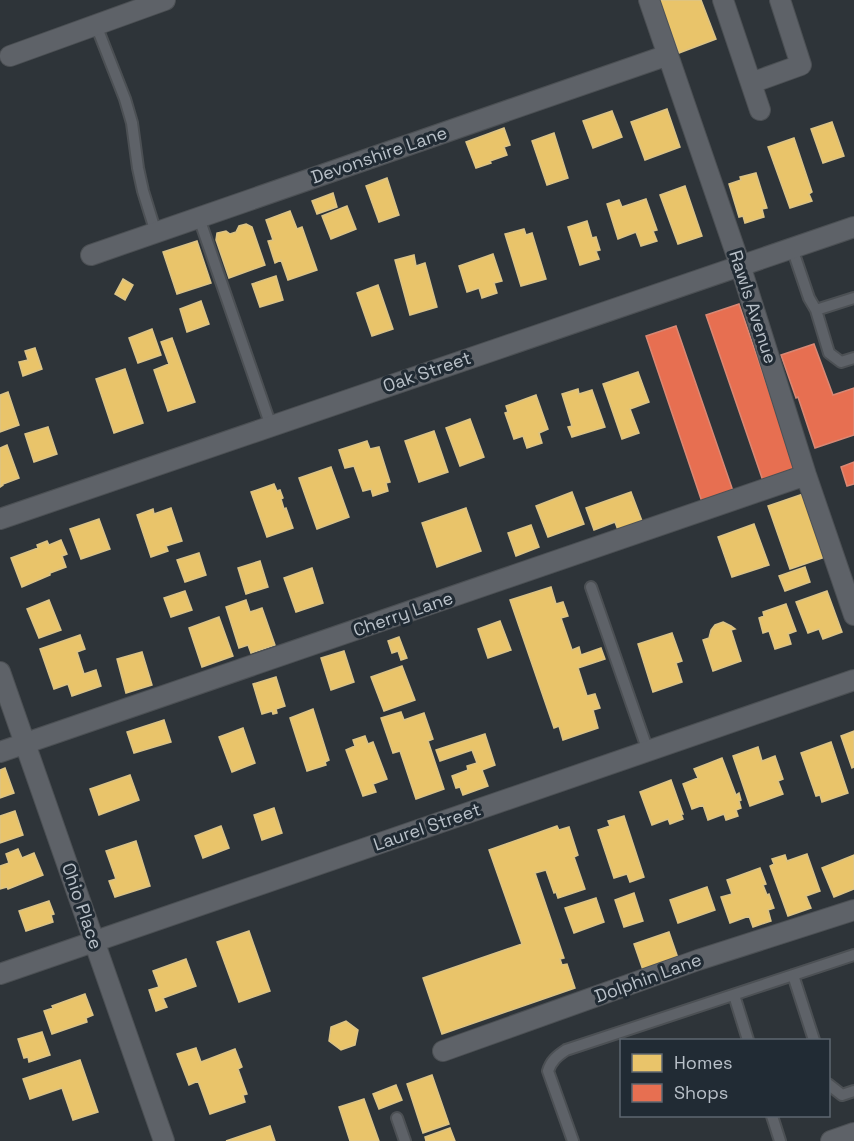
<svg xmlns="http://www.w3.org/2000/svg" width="854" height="1141" viewBox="0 0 854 1141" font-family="'Space Grotesk',sans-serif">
  <rect width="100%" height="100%" fill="#2e3439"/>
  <!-- homes -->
  <path fill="#e9c46a" stroke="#dbc386" stroke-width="1.5" d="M659,0H701L716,39L679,53Z
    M667,109L680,147L645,160L631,122Z
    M612,111L622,137L593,148L583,121Z
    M832,122L844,156L823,163L811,129Z
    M504,128L510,145L504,147L507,155L490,161L491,163L476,168L466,142Z
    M554,133L568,178L547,185L532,141Z
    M794,138L812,192L809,194L812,201L790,208L768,147Z
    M756,173L767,208L762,209L764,217L745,223L743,216L739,217L729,184L741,180L740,177Z
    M387,178L399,215L379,222L366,186Z
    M685,186L702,236L678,244L660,195Z
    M333,193L337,207L317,214L312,201Z
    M646,199L657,230L653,231L657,241L641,246L636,232L618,239L607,204L619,200L622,207Z
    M347,206L356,229L331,239L322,216Z
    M290,211L297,229L302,227L317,270L288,280L281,260L275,263L268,241L273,240L266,220Z
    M587,221L592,238L596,237L600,250L596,251L599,259L580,265L568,227Z
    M246,224L252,227L265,265L229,278L216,240L217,233L226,231L230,234L236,232L239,226Z
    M524,229L526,235L532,233L546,279L521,286L505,234Z
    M197,241L211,283L177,294L163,252Z
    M493,254L502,281L494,283L497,293L482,298L479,288L467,292L459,266Z
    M414,255L416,266L425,263L437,307L410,315L395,260Z
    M276,276L283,300L260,307L252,284Z
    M123,279L133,285L125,300L115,294Z
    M378,285L393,329L372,336L357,293Z
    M201,301L209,324L187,332L180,309Z
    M152,329L161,355L138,363L129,338Z
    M172,338L195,402L168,411L154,370L169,364L161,342Z
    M35,348L42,369L23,376L19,362L28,360L25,351Z
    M125,369L143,423L114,433L96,379Z
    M638,372L649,402L630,409L639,433L622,439L603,384Z
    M578,389L579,394L592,390L605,427L572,437L568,427L572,426L562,394Z
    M8,392L19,425L0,432V395Z
    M536,395L548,429L539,433L542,443L527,448L523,436L514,439L505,413L508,412L506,406Z
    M470,419L484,457L460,466L446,428Z
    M48,427L57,454L34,462L25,434Z
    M434,431L448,472L419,482L405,441Z
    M367,441L370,449L379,447L390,482L386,483L388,491L373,496L371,489L363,491L354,466L345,468L339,450Z
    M7,445L19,478L3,484V485L0,487V448Z
    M331,467L349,517L317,529L299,478Z
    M274,484L277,491L280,490L283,498L281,499L284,509L286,508L293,528L267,537L251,492Z
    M572,492L584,524L548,537L536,506Z
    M631,492L642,521L618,530L615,522L594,530L586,508Z
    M806,493L828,556L790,569L768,506Z
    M171,508L182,541L166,546L168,551L151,557L137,515L153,509L154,514Z
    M466,508L481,551L437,567L422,523Z
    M99,519L110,549L81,559L70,529Z
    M754,524L769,565L732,577L718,537Z
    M531,525L539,547L516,556L508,533Z
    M61,540L67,554L62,556L66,567L50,573V575L22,587L11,558L38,548L37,545L47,541L49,545Z
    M199,553L206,575L185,582L177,560Z
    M260,561L268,587L246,594L238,568Z
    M805,567L810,582L785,591L779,576Z
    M312,568L323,603L296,612L284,578Z
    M551,587L556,604L563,602L568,616L561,618L572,650L579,647L581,655L601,648L605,659L578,668L587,696L595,694L600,708L593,710L598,728L563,740L559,726L554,728L510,600Z
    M185,591L192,610L171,617L164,598Z
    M827,591L842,632L823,639L819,629L808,633L796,602Z
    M49,600L61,630L39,638L27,609Z
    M246,600L250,612L262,608L275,645L251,653L248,645L239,648L226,607Z
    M786,604L796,631L788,634L791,644L775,649L769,631L763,633L759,618L764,616L763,612Z
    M219,617L233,656L202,667L189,628Z
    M500,621L511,650L488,658L478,629Z
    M723,622L731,626L735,629L731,630L741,661L713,671L703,640L709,638L711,630L715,625Z
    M672,633L682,661L676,663L682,682L653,692L638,644Z
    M80,635L85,649L77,652L84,674L96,670L101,686L72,696L68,684L54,689L40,649Z
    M399,637L407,658L401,660L398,651L392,653L388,641Z
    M344,651L354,682L331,690L321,658Z
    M142,652L152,685L126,693L117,659Z
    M402,666L415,700L384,711L371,677Z
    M276,677L285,706L276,709L277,713L273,714L272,711L262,714L253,684Z
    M313,709L329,760L325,762L326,765L307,771L290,718Z
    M401,712L404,720L424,713L433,739L428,741L444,789L416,799L400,751L393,753L381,718Z
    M164,720L171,742L134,753L127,732Z
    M243,728L255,763L232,772L219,737Z
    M854,731V767L852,768L841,736Z
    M485,734L495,765L482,770L488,786L463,795L460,787L456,788L452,776L468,770L467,766L477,763L472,750L440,761L436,750Z
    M365,736L368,744L373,742L387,779L373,784L376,792L363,796L346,750L355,746L353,740Z
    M831,742L848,793L822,802L820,795L816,796L801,753Z
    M758,747L762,761L775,756L783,779L778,781L783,794L750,806L733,756Z
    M722,758L736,795L739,793L741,800L739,801L741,808L736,810L738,816L726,820L724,814L708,820L703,805L692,809L683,784L698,778L694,769Z
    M5,768L14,793L0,798V770Z
    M130,775L139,800L99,815L90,789Z
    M671,780L683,814H681L683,819L670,824L668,819L652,825L640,792Z
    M274,808L282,833L262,840L254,815Z
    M15,811L23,835L0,843V816Z
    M624,816L644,877L630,882L627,874L614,878L598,830L610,826L608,821Z
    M221,826L229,848L203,858L195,836Z
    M557,826L559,830L569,827L578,855L574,857L585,889L558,898L556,892L554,893L546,870L535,873L564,958L560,959L562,965L567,964L575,988L442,1034L423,978L522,944L489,850Z
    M136,841L150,886L115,897L109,881L116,879L106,851Z
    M18,849L22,858L34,853L43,875L8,889L7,887L0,889V866L9,863L6,854Z
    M807,854L820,891L806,896L811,908L788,916L770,866L774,864L772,859L785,855L787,861Z
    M854,855V889L834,897L822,868Z
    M760,868L766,884L763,885L767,895L769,894L774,908L768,910L771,921L753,927L749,916L730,923L721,897L732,894L727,880Z
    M707,887L715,910L678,923L670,900Z
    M634,893L643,921L624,927L615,900Z
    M596,898L604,922L574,933L565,908Z
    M49,901L54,914L51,915L53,922L26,931L19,911Z
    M249,931L270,991L239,1002L217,942Z
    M669,932L678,958L643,970L634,944Z
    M186,959L196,986L163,998L167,1007L156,1011L149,990L159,987L153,971Z
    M85,994L93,1015L86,1018L87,1022L52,1034L44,1011L53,1008L52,1006Z
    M346,1021L358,1030L355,1045L341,1050L329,1041L331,1027Z
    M42,1032L50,1055L29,1062L28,1057L24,1058L18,1039Z
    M196,1048L201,1062L235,1049L242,1067L238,1069L247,1094L243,1095L245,1102L210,1114L198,1081L189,1085L177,1054Z
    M80,1060L98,1112L73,1120L62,1088L30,1099L23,1079Z
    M432,1075L449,1124L423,1133L407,1084Z
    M396,1085L402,1100L379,1109L373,1094Z
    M364,1099L379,1141H350L339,1107Z
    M270,1126L275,1141H226Z
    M450,1128L455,1141H426L425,1137Z"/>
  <!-- shops -->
  <path fill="#e76f51" stroke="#d98875" stroke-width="1.5" d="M739,304L796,470L763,481L706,315Z
    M676,326L733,491L702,502L646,336Z
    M814,344L833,395L854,388V435L815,448L798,397L796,398L781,355Z
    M854,462V484L847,486L841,467Z"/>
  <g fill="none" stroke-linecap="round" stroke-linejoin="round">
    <defs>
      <path id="service" d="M96,25L125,99L132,123L138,168L143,191L156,233
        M199,218L271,426
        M792,248L809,298L816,310
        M854,298L816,310L829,353L841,362L854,358
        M591,587L648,751
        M793,975L814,1040
        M734,995L748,1040
        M828,1084L842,1095L854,1091
        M772,1116L780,1141
        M397,1118L405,1141
        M573,1141L548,1071C551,1061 557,1056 566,1050L854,955"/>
      <path id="minor" d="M649,0L740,265L806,475L854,615
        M723,0L760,110
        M10,56L165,0
        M751,83L801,65L780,0
        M91,255L668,55
        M0,519L854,227
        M0,672L164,1141
        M0,752L806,475
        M0,974L854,680
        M443,1051L698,960L854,910
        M831,1141L854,1133"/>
    </defs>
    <!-- service casing -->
    <use href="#service" stroke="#4c5054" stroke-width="14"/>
    <!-- minor casing -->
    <use href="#minor" stroke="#4c5054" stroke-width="22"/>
    <!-- service -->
    <use href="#service" stroke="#5e6268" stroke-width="10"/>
    <!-- minor -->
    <use href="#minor" stroke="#5e6268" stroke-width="20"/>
  </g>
  <g text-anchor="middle" stroke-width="6" stroke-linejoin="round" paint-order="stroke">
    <!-- street labels -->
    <g font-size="18" fill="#b9c1c9" stroke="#212b34">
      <text transform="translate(379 155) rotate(-19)" y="6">Devonshire Lane</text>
      <text transform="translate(753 307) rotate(72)" y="6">Rawls Avenue</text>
      <text transform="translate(427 372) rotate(-19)" y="6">Oak Street</text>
      <text transform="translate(403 614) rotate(-19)" y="6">Cherry Lane</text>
      <text transform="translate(427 827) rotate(-19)" y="6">Laurel Street</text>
      <text transform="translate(82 906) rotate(71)" y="6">Ohio Place</text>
      <text transform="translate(648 978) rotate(-20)" y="6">Dolphin Lane</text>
    </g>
  </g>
  <!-- legend -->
  <rect x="620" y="1039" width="210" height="78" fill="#212b34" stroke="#5e6770" stroke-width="1.5"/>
  <rect x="632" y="1054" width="30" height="18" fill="#e9c46a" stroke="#5e6770" stroke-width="1.5"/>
  <text x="674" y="1069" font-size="18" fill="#b9c1c9">Homes</text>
  <rect x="632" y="1084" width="30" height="18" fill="#e76f51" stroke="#5e6770" stroke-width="1.5"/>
  <text x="674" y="1099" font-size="18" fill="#b9c1c9">Shops</text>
</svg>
